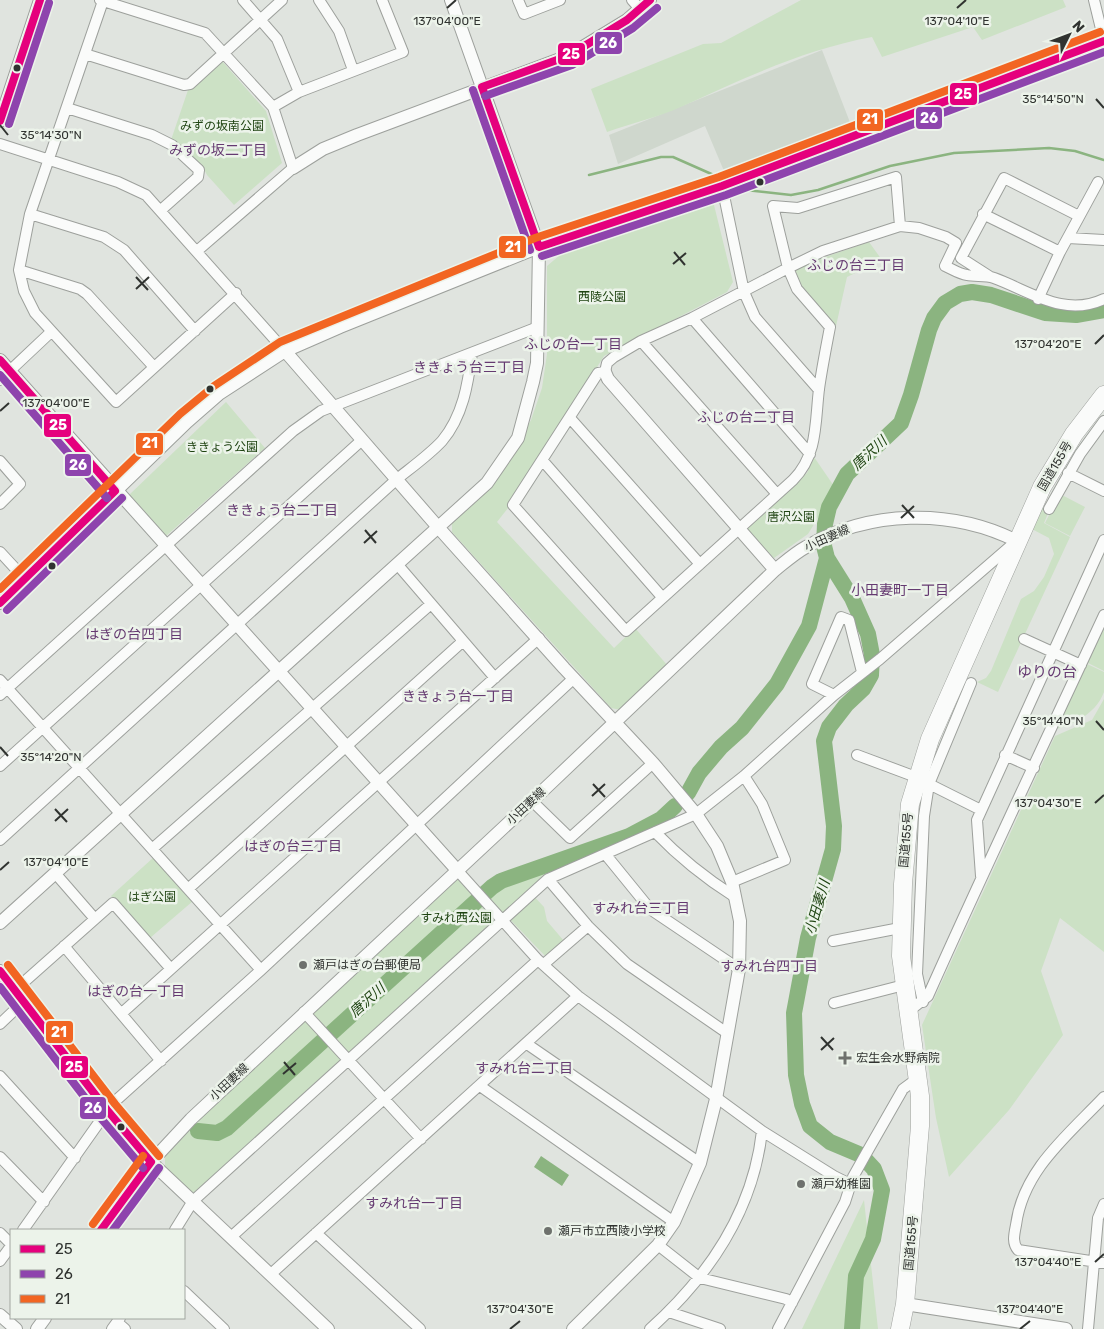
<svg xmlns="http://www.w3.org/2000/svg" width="1104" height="1329" viewBox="0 0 1104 1329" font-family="Rubik,'Noto Sans JP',sans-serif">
  <rect width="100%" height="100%" fill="#e0e4df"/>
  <!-- built -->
  <path fill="#cfd7cd" d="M822,50L851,125L724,171L705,126L618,164L609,135Z"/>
  <!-- green -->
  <path fill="#cce1c5" d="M801,0H1063L1066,7L982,40L973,27L882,57L872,37C806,49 744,78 683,106C659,117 632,123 607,132L591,89L703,44L721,43Z
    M222,61L266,111L282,163L234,205L207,175L203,167L171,140L188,90Z
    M707,203L714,205L733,282L727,292L604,356L512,503L497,522L614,648L635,628L668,666L621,710L611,708L452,532V522L508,463L531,420L542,388L547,354V266L560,255Z
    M869,242L882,260L847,277L836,326L801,285L795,270L822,258Z
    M226,402L265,448L166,536L129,495Z
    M814,457L836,489L808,534L774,558L744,528L807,473Z
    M1060,494L1085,507L1070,536L1045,523Z
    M1038,505L1049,511L1044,523L1070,537L998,692L977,682L986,678L991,671L1021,599L1034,591L1044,577L1054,554L1049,538L1028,527Z
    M1104,615V671L1086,662Z
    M1085,663L1104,672C1104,678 1104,687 1104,692C1095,716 1069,727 1047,731Z
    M1104,699V952L1060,918L1041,971L1063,1035L1009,1110L949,1177L936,1118L922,1025L1055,736L1092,720Z
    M154,857L193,901L150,938L111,896Z
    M542,869L547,875L529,891L544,907L547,921L564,941L547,958L504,913L340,1060L198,1192L191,1193L165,1166V1157L176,1141L454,879H461L481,900L499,884Z
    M864,1200L878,1329H802Z"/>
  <!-- water -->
  <path fill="#8bb480" d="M541,1156L569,1175L562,1186L534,1167Z"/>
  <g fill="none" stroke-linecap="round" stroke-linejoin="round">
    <!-- stream -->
    <path stroke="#8bb480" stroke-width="2.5" d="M589,175L661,157H673L725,180
      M737,186L746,190L791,195L818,190L890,166L954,153L1049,148L1075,151L1104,160"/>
    <!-- river -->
    <path stroke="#8bb480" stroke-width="16" d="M827,558L852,598L868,634L872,655L871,675L863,689L846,705L829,727L824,741L834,826L833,849L808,938L794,1013L796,1075L802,1104L810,1126L830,1142L861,1155L874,1169L882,1190L873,1239L856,1276L852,1329
      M688,793L699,773L721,747L742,728L777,684L809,626L827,558L824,546L825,524L829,507L847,474L901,423L911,395L929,330L934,318L945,303L960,294L972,292L991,295L1045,313L1076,315L1104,310
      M198,1131L217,1133L227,1128L492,887L501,881L629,836L661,819L675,806"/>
    <defs>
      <path id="minor" d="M100,0L205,33L273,107L293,168L197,251
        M243,0L277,39L299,92
        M319,0L339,31L353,70
        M518,0L524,14L560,0
        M632,0L640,9
        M1094,0L1104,41
        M103,1L30,214L19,270L24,291L35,313L116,402L236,293
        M85,54L184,85L190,84L282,0
        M273,107L299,92L403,52L382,0
        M67,108L152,135L172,145L199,170L198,177L161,210
        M0,144L118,182L146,195L285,351
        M722,186L744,292L755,317L819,390
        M30,214L104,237L124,250L195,331
        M983,214L1060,252
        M900,226L896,177L798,208L773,206L788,268L823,251L900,226L919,228L946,237L956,243L945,266C952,269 959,274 967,275C975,277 985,275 994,278C1030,291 1064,318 1104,299
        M1068,238L1104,240
        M788,268L797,289L830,327C826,348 822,368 819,389C815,422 818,455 793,480L626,631L513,505L598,373L605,372L607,363L614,357L641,341L692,318Z
        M19,270L80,289L87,294L154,367
        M989,276L961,258L1004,178L1079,216
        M1038,299L1060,252L1098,182
        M692,318L810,454
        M641,341L776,493
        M0,380L51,332
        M570,418L699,563
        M0,461L20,484L0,504
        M543,461L662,597
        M1068,473L1104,491
        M1049,509L1080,454L1104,421
        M0,552L25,579
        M397,564L495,678
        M1024,639L1081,665
        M0,680L261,970
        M0,695L293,431L321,411L538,327
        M834,695L812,684L841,617L849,620L862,672
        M857,755L916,777
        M1005,755L1034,768
        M0,766L362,440
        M929,784L981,810
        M532,801L570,838L653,763
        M655,832C680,858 705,878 735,897
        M0,840L397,479C412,467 429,455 442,441C463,416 468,384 472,353
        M152,849L431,604
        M606,855L650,909L739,969
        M457,870L538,960L578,996L762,1131L834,1176L852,1185
        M55,873L95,919
        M981,876L977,820L1104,540
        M548,879L588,926L627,964L727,1033
        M732,882L785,860L762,804L744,776
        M188,889L462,642
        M833,941L900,928
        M64,946L161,1061
        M544,964L588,926
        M15,990L113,903L171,969
        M923,1002L917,974L924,816L929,784L971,683
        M834,1003L904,985
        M907,1006L914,1007L928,996C985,868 1045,742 1104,615
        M304,1012L421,1139
        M122,1013L539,638
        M0,1024L24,1001
        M527,1044L700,1163
        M0,1076L75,1158
        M480,1086L674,1222
        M1104,1097C1068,1135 1023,1170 1016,1225C1014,1235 1012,1243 1018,1250L1104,1263
        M0,1157L44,1202
        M23,1230L112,1104L261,970L574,678
        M175,1230L193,1201L548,879L696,814L744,776L834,695L880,659L1014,543
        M0,1233L11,1244
        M316,1233L420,1329
        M231,1237L538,960
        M658,1245L700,1278L786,1299L792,1303
        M0,1261L11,1246
        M271,1274L578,996
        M184,1291L224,1329
        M669,1312L720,1329
        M117,1322L125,1329
        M112,1329L120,1318
        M650,1329C709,1276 753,1212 762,1131
        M778,1329L845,1202L853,1177L867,1152L903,1089L918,1078
        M1088,1329L1098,1218L1104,1204"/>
      <path id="tertiary" d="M0,121L40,0
        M293,168L323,149L357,135L568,56L627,20L650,0
        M285,351L437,526L564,668L653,763L696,814L717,846L732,882L740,921L739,969L716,1099L700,1163L674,1222L658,1245L573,1329
        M0,360L457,870
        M605,372L608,379L775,570
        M0,603L187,422L219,394L285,351L340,327L539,247L722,186L1104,41
        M0,923L487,483L518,438L533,382L537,363L539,247L451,0
        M0,971L107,1110L151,1162L328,1329
        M101,1230L151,1162L191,1119L532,801L775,570C785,562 795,553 806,547C869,510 951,508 1017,541
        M905,1304L1066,1329
        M0,1315L16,1329
        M37,1329L45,1318"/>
      <path id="trunk" d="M900,1329L905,1304L920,1126V1096L901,956L903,884L910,804L930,739L1042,487L1074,434L1104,395"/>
    </defs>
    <!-- minor casing -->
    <use href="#minor" stroke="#9da09c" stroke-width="12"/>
    <!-- tertiary casing -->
    <use href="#tertiary" stroke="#9da09c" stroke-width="14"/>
    <!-- trunk casing -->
    <use href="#trunk" stroke="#9da09c" stroke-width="19"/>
    <!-- minor -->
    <use href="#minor" stroke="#fafbfa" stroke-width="10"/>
    <!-- tertiary -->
    <use href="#tertiary" stroke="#fafbfa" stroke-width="12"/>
    <!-- trunk -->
    <use href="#trunk" stroke="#fafbfa" stroke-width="18"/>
    <defs>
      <path id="bus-1" d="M482,87L568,56L627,20L650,0
        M482,87L539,247
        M0,121L40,0
        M539,247L722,186L1104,41
        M0,360L115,491
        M0,603L115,491
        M0,971L107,1110L151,1162
        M101,1230L151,1162"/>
      <path id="bus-2" d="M473,90L530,250
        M485,96L572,65L633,28L657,8
        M9,124L49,3
        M542,256L726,195L1104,52
        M0,375L107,498
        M7,610L122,498
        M0,987L99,1116L143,1168
        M113,1230L159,1168"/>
      <path id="bus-3" d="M0,589L180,414L214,386L280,342L535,238L719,177L1100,32
        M8,965L115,1104L159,1156
        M93,1224L143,1156"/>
    </defs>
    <!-- bus-1 casing -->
    <use href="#bus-1" stroke="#ecf3ea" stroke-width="11"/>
    <!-- bus-2 casing -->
    <use href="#bus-2" stroke="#ecf3ea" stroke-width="11"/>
    <!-- bus-3 casing -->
    <use href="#bus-3" stroke="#ecf3ea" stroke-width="11"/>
    <!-- bus-1 -->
    <use href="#bus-1" stroke="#e5007d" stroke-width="8"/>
    <!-- bus-2 -->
    <use href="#bus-2" stroke="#8e44ad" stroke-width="8"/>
    <!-- bus-3 -->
    <use href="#bus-3" stroke="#f26522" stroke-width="8"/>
  </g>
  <!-- ticks -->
  <path fill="none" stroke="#303330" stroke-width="2" d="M447,8L456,0M957,8L966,0M1096,99L1104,108M0,125L8,135M674,252L685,265M673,264L686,253M136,277L148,290M136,289L149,277M1095,344L1104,335M0,411L9,403M902,505L914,518M901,518L914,506M365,530L376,543M364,543L377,531M1096,721L1104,730M0,747L8,756M593,784L605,797M592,796L605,784M1095,803L1104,795M55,809L67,822M55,821L68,809M0,870L9,862M821,1037L833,1050M821,1050L834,1038M284,1062L295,1075M283,1074L296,1063M1095,1262L1104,1254M510,1329L520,1321M1020,1329L1030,1321"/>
  <!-- markers -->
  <g fill="#303330" stroke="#ecf3ea" stroke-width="2">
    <circle cx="17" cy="68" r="4.5"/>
    <circle cx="760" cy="182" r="4.5"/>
    <circle cx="210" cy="389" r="4.5"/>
    <circle cx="52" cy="566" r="4.5"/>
    <circle cx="121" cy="1127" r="4.5"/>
  </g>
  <g fill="#6e716d" stroke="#ecf3ea" stroke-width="2">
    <circle cx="303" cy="965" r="5"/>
    <path d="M842.5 1050.5h5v5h5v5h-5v5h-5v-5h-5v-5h5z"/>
    <circle cx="801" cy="1184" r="5"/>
    <circle cx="548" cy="1231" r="5"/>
  </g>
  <g text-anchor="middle" stroke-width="5" stroke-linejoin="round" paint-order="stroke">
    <!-- park labels -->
    <g font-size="12" fill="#1e4311" stroke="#ecf3ea">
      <text x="222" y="130">みずの坂南公園</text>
      <text x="602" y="301">西陵公園</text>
      <text x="222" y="451">ききょう公園</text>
      <text x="791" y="521">唐沢公園</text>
      <text x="152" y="901">はぎ公園</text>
      <text x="456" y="922">すみれ西公園</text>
    </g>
    <!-- street labels -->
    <g font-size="12" fill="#303330" stroke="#ecf3ea">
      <text transform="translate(1055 466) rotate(-60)" y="4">国道155号</text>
      <text transform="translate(827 538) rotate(-24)" y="4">小田妻線</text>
      <text transform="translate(526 806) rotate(-43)" y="4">小田妻線</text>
      <text transform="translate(906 840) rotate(-85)" y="4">国道155号</text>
      <text transform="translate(229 1082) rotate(-43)" y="4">小田妻線</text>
      <text transform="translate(911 1243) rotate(-85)" y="4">国道155号</text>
    </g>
    <!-- poi labels -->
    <g font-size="12" fill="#303330" stroke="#ecf3ea" text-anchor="start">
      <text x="313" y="969">瀬戸はぎの台郵便局</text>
      <text x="856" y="1062">宏生会水野病院</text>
      <text x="811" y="1188">瀬戸幼稚園</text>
      <text x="558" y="1235">瀬戸市立西陵小学校</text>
    </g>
    <!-- neighbourhood labels -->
    <g font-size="14" fill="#653a71" stroke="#ecf3ea">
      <text x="218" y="155">みずの坂二丁目</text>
      <text x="856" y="270">ふじの台三丁目</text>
      <text x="573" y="349">ふじの台一丁目</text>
      <text x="469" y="372">ききょう台三丁目</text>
      <text x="746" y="422">ふじの台二丁目</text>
      <text x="282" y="515">ききょう台二丁目</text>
      <text x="900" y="595">小田妻町一丁目</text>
      <text x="134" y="639">はぎの台四丁目</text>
      <text x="458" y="701">ききょう台一丁目</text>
      <text x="293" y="851">はぎの台三丁目</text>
      <text x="641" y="913">すみれ台三丁目</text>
      <text x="769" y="971">すみれ台四丁目</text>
      <text x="136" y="996">はぎの台一丁目</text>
      <text x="524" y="1073">すみれ台二丁目</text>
      <text x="414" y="1208">すみれ台一丁目</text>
    </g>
    <!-- water labels -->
    <g font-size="14" font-style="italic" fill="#1f4412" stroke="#ecf3ea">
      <text transform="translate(869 453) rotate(-43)" y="5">唐沢川</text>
      <text transform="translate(817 907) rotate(-74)" y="5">小田妻川</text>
      <text transform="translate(367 1000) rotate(-42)" y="5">唐沢川</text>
    </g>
    <!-- quarter labels -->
    <g font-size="15" fill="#653a71" stroke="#ecf3ea">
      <text x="1047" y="677">ゆりの台</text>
    </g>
  </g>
  <g font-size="12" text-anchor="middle" fill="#303330" stroke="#ecf3ea" stroke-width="5" stroke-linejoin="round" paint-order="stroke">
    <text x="447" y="25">137°04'00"E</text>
    <text x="957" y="25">137°04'10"E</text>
    <text x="1053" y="103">35°14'50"N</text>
    <text x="51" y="139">35°14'30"N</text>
    <text x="1048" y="348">137°04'20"E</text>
    <text x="56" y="407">137°04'00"E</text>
    <text x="1053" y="725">35°14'40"N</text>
    <text x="51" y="761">35°14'20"N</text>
    <text x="1048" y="807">137°04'30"E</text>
    <text x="56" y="866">137°04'10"E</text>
    <text x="1048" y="1266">137°04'40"E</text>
    <text x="520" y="1313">137°04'30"E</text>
    <text x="1030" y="1313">137°04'40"E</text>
  </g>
  <g stroke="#ecf3ea" stroke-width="2">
    <rect x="594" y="31" width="29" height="24" rx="5" fill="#8e44ad"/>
    <rect x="557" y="42" width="29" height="24" rx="5" fill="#e5007d"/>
    <rect x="949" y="82" width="29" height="24" rx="5" fill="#e5007d"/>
    <rect x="915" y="106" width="28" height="24" rx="5" fill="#8e44ad"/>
    <rect x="856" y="108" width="28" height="24" rx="5" fill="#f26522"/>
    <rect x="498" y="235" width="29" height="24" rx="5" fill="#f26522"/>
    <rect x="43" y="413" width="29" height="25" rx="5" fill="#e5007d"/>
    <rect x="135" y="432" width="29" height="24" rx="5" fill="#f26522"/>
    <rect x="64" y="453" width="28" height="24" rx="5" fill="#8e44ad"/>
    <rect x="45" y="1020" width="29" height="24" rx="5" fill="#f26522"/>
    <rect x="60" y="1055" width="29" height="24" rx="5" fill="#e5007d"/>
    <rect x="79" y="1096" width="28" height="24" rx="5" fill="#8e44ad"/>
  </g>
  <g font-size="14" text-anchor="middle" font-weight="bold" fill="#fff">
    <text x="608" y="48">26</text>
    <text x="571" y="59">25</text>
    <text x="963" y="99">25</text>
    <text x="929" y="123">26</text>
    <text x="870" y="124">21</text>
    <text x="513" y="252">21</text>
    <text x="58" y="430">25</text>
    <text x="150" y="448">21</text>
    <text x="78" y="470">26</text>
    <text x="59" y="1037">21</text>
    <text x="74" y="1072">25</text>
    <text x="93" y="1113">26</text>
  </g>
  <!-- legend -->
  <rect x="10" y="1229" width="175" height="90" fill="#ecf3ea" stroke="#a1a6a0"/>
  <rect x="20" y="1245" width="25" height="8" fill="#e5007d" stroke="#a1a6a0"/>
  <text x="55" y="1254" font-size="15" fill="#303330">25</text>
  <rect x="20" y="1270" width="25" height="8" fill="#8e44ad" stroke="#a1a6a0"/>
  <text x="55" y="1279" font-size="15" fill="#303330">26</text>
  <rect x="20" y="1295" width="25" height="8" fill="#f26522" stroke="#a1a6a0"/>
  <text x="55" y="1304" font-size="15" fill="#303330">21</text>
  <!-- north arrow -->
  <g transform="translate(1069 35) rotate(48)" stroke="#ecf3ea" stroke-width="4" paint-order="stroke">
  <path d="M0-4L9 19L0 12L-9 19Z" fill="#303330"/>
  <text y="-8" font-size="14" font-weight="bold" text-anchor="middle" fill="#303330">N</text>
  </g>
</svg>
